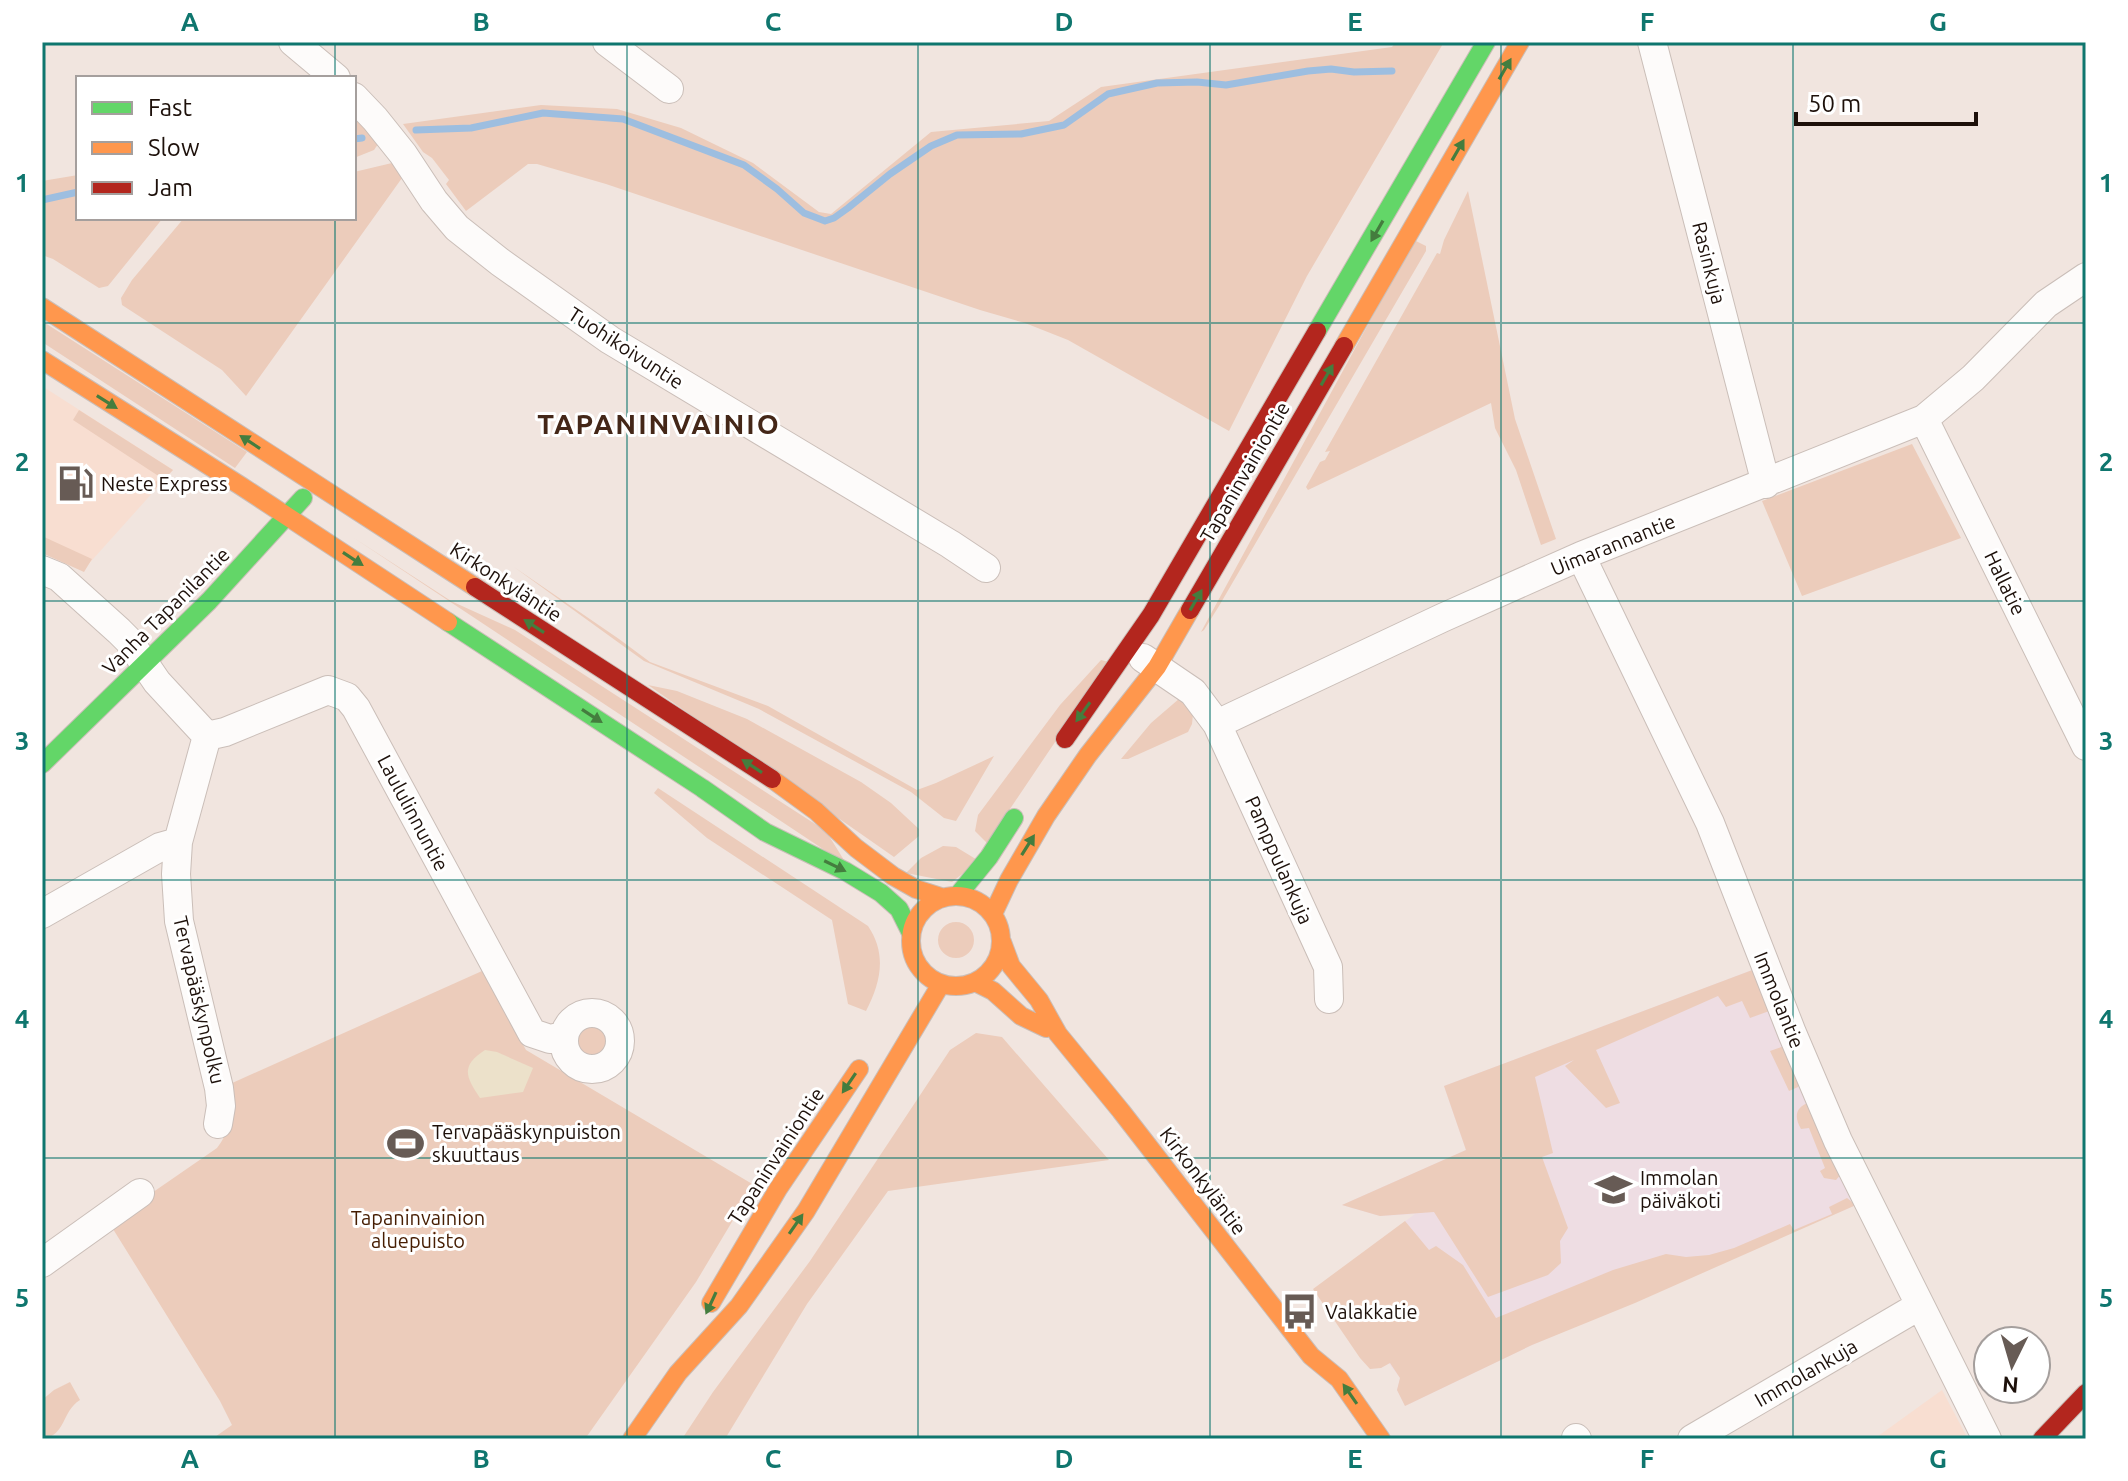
<svg xmlns="http://www.w3.org/2000/svg" width="2128" height="1481" viewBox="0 0 2128 1481" font-family="Ubuntu,sans-serif">
  <rect width="100%" height="100%" fill="#f1e5df"/>
  <!-- built -->
  <path fill="#f8ded1" d="M42,386L173,470L85,568L42,548Z
    M1942,1390L1968,1439H1874Z"/>
  <!-- education -->
  <path fill="#eedde3" d="M1755,969L1856,1205L1532,1345L1405,1406L1397,1390L1400,1378L1326,1280L1415,1214L1380,1216L1342,1205L1466,1150L1444,1086Z"/>
  <!-- green -->
  <path fill="#ecccbb" d="M1396,42H1444L1307,276L1229,431L1068,340L1025,323L980,310L606,184L537,164H528L466,211L446,184L449,180L432,158L423,152L403,124L541,105L617,109L681,128L753,163L819,212L831,214L931,132L1049,121L1101,87L1392,47Z
    M359,121L378,144L374,150L354,158V122Z
    M392,163L402,178L246,396L222,370L122,305L121,298L132,280L184,218H354V172Z
    M78,175V218H163L108,286L99,288L53,259L42,255V181Z
    M1468,191L1515,419L1556,539L1541,545L1516,470L1495,428L1491,403L1308,490L1306,487L1320,462L1325,460L1330,451L1325,452L1437,253L1440,254L1444,240Z
    M1414,240L1426,246V251L1219,606L1204,630L1201,632Z
    M42,321L247,452L235,468L42,342Z
    M79,410L173,470L152,492L149,490L160,477L73,420Z
    M1912,444L1961,538L1802,596L1762,501Z
    M42,536L92,559L84,572L42,553Z
    M354,538L451,601L515,630L826,831L847,865Z
    M514,567L619,639L650,662L768,706L917,790L936,783L994,756L956,821L944,818L911,792L759,709L644,661Z
    M1101,660L1109,662L987,843L975,831L978,815L1060,705Z
    M648,685L677,691L747,719L861,782L891,803L919,829V836L894,857Z
    M1180,698L1193,714L1192,724L1188,732L1128,759H1121L1151,723Z
    M658,788L868,926C887,954 881,982 866,1011L848,1004L832,920L707,838L654,793Z
    M943,846L956,847L979,861L952,882L906,873L921,858Z
    M938 940a18 18 0 1 1 36 0a18 18 0 1 1-36 0Z
    M1755,969L1772,1010L1750,1018L1742,1001L1726,1007L1718,996L1596,1050L1620,1103L1606,1108L1565,1066L1574,1060L1535,1077L1553,1153L1542,1157L1568,1228L1560,1241L1561,1263L1548,1275L1488,1297L1434,1212L1380,1216L1342,1205L1466,1150L1444,1086Z
    M482,971L526,1050L754,1185L696,1282L585,1439H212L232,1425L220,1401L113,1229L146,1197L217,1148C234,1126 231,1110 230,1084Z
    M573 1041a17 17 0 1 1 34 0a17 17 0 1 1-34 0Z
    M976,1033L1002,1037L1109,1160L888,1191L807,1304L725,1439H682L713,1392L810,1261L950,1050Z
    M1787,1045L1801,1077L1798,1087L1789,1091L1770,1051Z
    M1810,1102L1842,1173L1836,1180L1824,1178L1820,1171L1825,1168L1809,1128L1801,1129C1794,1117 1795,1107 1810,1102Z
    M1847,1198L1856,1205L1635,1303L1532,1345L1405,1406L1397,1390L1400,1378L1390,1363L1381,1368L1370,1369L1360,1358L1313,1289L1405,1221L1429,1250L1436,1246L1463,1265L1496,1318L1613,1270L1666,1254L1686,1257L1709,1255L1734,1248L1790,1224L1794,1230L1832,1214L1829,1207Z
    M70,1382L80,1400C61,1412 67,1435 42,1439V1400L54,1390Z"/>
  <!-- sand -->
  <path fill="#ece1ca" d="M485,1050L497,1052L533,1068L523,1092L480,1098C466,1077 460,1066 485,1050Z"/>
  <g fill="none" stroke-linecap="round" stroke-linejoin="round">
    <!-- stream -->
    <path stroke="#9dbee0" stroke-width="7" d="M416,130L471,128L543,113L623,119L744,165L777,189L804,213L825,221L834,218L848,208L890,174L931,146L957,135L1021,134L1064,125L1108,94L1157,83L1197,82L1226,85L1308,71L1331,69L1354,72L1392,71
      M354,139L362,138
      M42,200L78,192"/>
    <defs>
      <path id="street" d="M293,42L336,78
        M607,42L669,89
        M1652,42L1766,484
        M354,97L375,119L403,154L434,201L457,228L500,262L610,340L950,544L986,568
        M1924,419L2086,746
        M1581,556L1710,823L1792,1033L1838,1141L1987,1439
        M42,570L59,577L119,631L129,641L157,682L207,736L178,842L176,874L179,921L219,1088L221,1106L218,1124
        M1143,658L1193,692L1217,724L1442,618L1581,556L1924,419L1973,378L2046,304L2086,277
        M1217,724L1328,967L1329,999
        M207,736L225,732L328,690L347,697L356,708L532,1033L550,1039L564,1036
        M42,914L160,847L178,842
        M564 1041a28 28 0 1 1 56 0a28 28 0 1 1-56 0Z
        M42,1263L140,1193
        M1576,1438L1577,1439
        M1692,1439L1919,1306"/>
      <path id="fast" d="M1317,331L1486,42
        M448,622L702,788L765,832L845,871L881,893L899,909L911,933
        M42,764L209,601L303,498
        M958,895L989,857L1014,818"/>
      <path id="slow" d="M42,307L475,587
        M1344,346L1520,42
        M42,360L241,486L448,622
        M772,779L816,811L856,848L893,876L916,889L941,897
        M911 941a45 45 0 1 1 90 0a45 45 0 1 1-90 0Z
        M993,914L1009,880L1046,816L1088,755L1157,667L1190,610
        M1002,942L1011,966L1039,1000L1058,1034L1121,1111L1311,1356L1339,1379L1381,1439
        M975,982L993,991L1021,1016L1046,1028
        M711,1303L778,1189L859,1069
        M632,1439L678,1373L739,1306L806,1211L941,984"/>
      <path id="jam" d="M475,587L772,779
        M1190,610L1344,346
        M1065,739L1151,615L1317,331
        M2042,1439L2086,1393"/>
    </defs>
    <!-- street casing -->
    <use href="#street" stroke="#cabeb8" stroke-width="30"/>
    <!-- fast casing -->
    <use href="#fast" stroke="#cabeb8" stroke-width="20"/>
    <!-- slow casing -->
    <use href="#slow" stroke="#cabeb8" stroke-width="20"/>
    <!-- jam casing -->
    <use href="#jam" stroke="#cabeb8" stroke-width="20"/>
    <!-- street -->
    <use href="#street" stroke="#fdfbfa" stroke-width="28"/>
    <!-- fast -->
    <use href="#fast" stroke="#63d668" stroke-width="18"/>
    <!-- slow -->
    <use href="#slow" stroke="#ff974d" stroke-width="18"/>
    <!-- jam -->
    <use href="#jam" stroke="#b3261e" stroke-width="18"/>
  </g>
  <!-- one-way arrows -->
  <defs><path id="oneway-solid" d="M-6-.8H1V-3.2L6.5 0L1 3.2V.8H-6Z" transform="scale(2)"/></defs>
  <g fill="#447d3e">
    <use href="#oneway-solid" transform="translate(1505 69) rotate(-60)"/>
    <use href="#oneway-solid" transform="translate(1458 150) rotate(-60)"/>
    <use href="#oneway-solid" transform="translate(1377 231) rotate(120)"/>
    <use href="#oneway-solid" transform="translate(1327 375) rotate(-60)"/>
    <use href="#oneway-solid" transform="translate(107 402) rotate(32)"/>
    <use href="#oneway-solid" transform="translate(250 442) rotate(-147)"/>
    <use href="#oneway-solid" transform="translate(353 559) rotate(33)"/>
    <use href="#oneway-solid" transform="translate(1196 600) rotate(-60)"/>
    <use href="#oneway-solid" transform="translate(534 626) rotate(-147)"/>
    <use href="#oneway-solid" transform="translate(1083 712) rotate(126)"/>
    <use href="#oneway-solid" transform="translate(592 716) rotate(33)"/>
    <use href="#oneway-solid" transform="translate(752 766) rotate(-147)"/>
    <use href="#oneway-solid" transform="translate(1028 845) rotate(-58)"/>
    <use href="#oneway-solid" transform="translate(835 866) rotate(26)"/>
    <use href="#oneway-solid" transform="translate(849 1083) rotate(124)"/>
    <use href="#oneway-solid" transform="translate(796 1224) rotate(-55)"/>
    <use href="#oneway-solid" transform="translate(711 1303) rotate(115)"/>
    <use href="#oneway-solid" transform="translate(1350 1394) rotate(-125)"/>
  </g>
  <!-- grid -->
  <path fill="none" stroke="#0f766e" stroke-width="2" stroke-opacity="0.55" d="M335,42V78M627,42V1439M918,42V1439M1210,42V1439M1501,42V1439M1793,42V1439M335,218V1439M42,323H2086M42,601H2086M42,880H2086M42,1158H2086"/>
  <!-- icons -->
  <defs>
    <symbol id="fuel-bare" viewBox="-9 -9 18 18"><path d="M-5.5-6h7V0h2V4h1.3V-2.5L3-4.5l.8-.8L6-3V5H2.5V1h-1V6h-7ZM-4.2-4.7v3.2H.2V-4.7Z" fill="#675b55" stroke="#fff" stroke-width="2.5" paint-order="stroke"/></symbol>
    <symbol id="stadium-bare" viewBox="-9 -9 18 18"><path d="M0-5a6.5 5 0 1 0 0 10a6.5 5 0 1 0 0-10ZM-3.5-1.8h7v3.6h-7Z" fill="#675b55" stroke="#fff" stroke-width="2.5" paint-order="stroke"/></symbol>
    <symbol id="school-bare" viewBox="-9 -9 18 18"><path d="M0-5L7-2L0 1L-7-2ZM-4 1L0 2.5L4 1V4Q0 6-4 4Z" fill="#675b55" stroke="#fff" stroke-width="2.5" paint-order="stroke"/></symbol>
    <symbol id="bus-bare" viewBox="-9 -9 18 18"><path d="M-5-6H5V4H4V6H2V4H-2V6H-4V4H-5ZM-3.5-4V0h7V-4ZM-3.5 1.2v1.5H-2V1.2ZM2 1.2v1.5H3.5V1.2Z" fill="#675b55" stroke="#fff" stroke-width="2.5" paint-order="stroke"/></symbol>
  </defs>
  <g fill-rule="evenodd">
    <use href="#fuel-bare" x="50" y="458" width="51" height="51"/>
    <use href="#stadium-bare" x="380" y="1118" width="51" height="51"/>
    <use href="#school-bare" x="1588" y="1164" width="51" height="51"/>
    <use href="#bus-bare" x="1274" y="1286" width="51" height="51"/>
  </g>
  <g text-anchor="middle" stroke-width="6" stroke-linejoin="round" paint-order="stroke">
    <!-- street labels -->
    <g font-size="20" fill="#1d100a" stroke="#fff">
      <text transform="translate(1709 263) rotate(76)" y="7">Rasinkuja</text>
      <text transform="translate(626 348) rotate(33)" y="7">Tuohikoivuntie</text>
      <text transform="translate(1245 472) rotate(-60)" y="7">Tapaninvainiontie</text>
      <text transform="translate(1613 545) rotate(-22)" y="7">Uimarannantie</text>
      <text transform="translate(506 582) rotate(33)" y="7">Kirkonkyläntie</text>
      <text transform="translate(2005 583) rotate(64)" y="7">Hallatie</text>
      <text transform="translate(166 611) rotate(-45)" y="7">Vanha Tapanilantie</text>
      <text transform="translate(413 813) rotate(62)" y="7">Laululinnuntie</text>
      <text transform="translate(1279 860) rotate(66)" y="7">Pamppulankuja</text>
      <text transform="translate(199 1000) rotate(77)" y="7">Tervapääskynpolku</text>
      <text transform="translate(1779 1000) rotate(68)" y="7">Immolantie</text>
      <text transform="translate(776 1156) rotate(-57)" y="7">Tapaninvainiontie</text>
      <text transform="translate(1203 1181) rotate(53)" y="7">Kirkonkyläntie</text>
      <text transform="translate(1806 1373) rotate(-30)" y="7">Immolankuja</text>
    </g>
    <!-- poi labels -->
    <g font-size="20" fill="#1d100a" stroke="#fff" text-anchor="start">
      <text x="101" y="491">Neste Express</text>
      <text x="432" y="1139">Tervapääskynpuiston<tspan x="432" dy="23">skuuttaus</tspan></text>
      <text x="1640" y="1185">Immolan<tspan x="1640" dy="23">päiväkoti</tspan></text>
      <text x="1325" y="1319">Valakkatie</text>
    </g>
    <!-- park labels -->
    <g font-size="20" fill="#461d02" stroke="#fff">
      <text x="418" y="1225">Tapaninvainion<tspan x="418" dy="23">aluepuisto</tspan></text>
    </g>
    <!-- district labels -->
    <g font-size="28" font-weight="bold" letter-spacing="2" fill="#442718" stroke="#fff">
      <text x="659" y="434">TAPANINVAINIO</text>
    </g>
  </g>
  <!-- border -->
  <rect width="2128" height="1481" fill="none" stroke="#ffffff" stroke-width="88"/>
  <!-- legend -->
  <rect x="76" y="76" width="280" height="144" fill="#ffffff" stroke="#a59f9d" stroke-width="2"/>
  <rect x="92" y="102" width="40" height="12" fill="#63d668" stroke="#a59f9d" stroke-width="2"/>
  <text x="148" y="116" font-size="24" fill="#1d100a">Fast</text>
  <rect x="92" y="142" width="40" height="12" fill="#ff974d" stroke="#a59f9d" stroke-width="2"/>
  <text x="148" y="156" font-size="24" fill="#1d100a">Slow</text>
  <rect x="92" y="182" width="40" height="12" fill="#b3261e" stroke="#a59f9d" stroke-width="2"/>
  <text x="148" y="196" font-size="24" fill="#1d100a">Jam</text>
  <!-- north arrow -->
  <g transform="translate(2012 1365) rotate(185)"><circle r="38" fill="#ffffff" stroke="#a59f9d" stroke-width="2"/>
  <path d="M0-6L14 30L0 20L-14 30Z" fill="#675b55"/>
  <text y="-12" font-size="22" font-weight="bold" text-anchor="middle" fill="#1d100a">N</text>
  </g>
  <!-- scale -->
  <path d="M1796 112v12h180v-12" fill="none" stroke="#1d100a" stroke-width="4"/>
  <text x="1808" y="112" font-size="24" fill="#1d100a" stroke="#ffffff" stroke-width="6" paint-order="stroke">50 m</text>
  <rect x="44" y="44" width="2040" height="1393" fill="none" stroke="#0f766e" stroke-width="3"/>
  <g font-size="26" text-anchor="middle" font-weight="bold" fill="#0f766e">
    <text x="190" y="31">A</text>
    <text x="481" y="31">B</text>
    <text x="773" y="31">C</text>
    <text x="1064" y="31">D</text>
    <text x="1355" y="31">E</text>
    <text x="1647" y="31">F</text>
    <text x="1938" y="31">G</text>
    <text x="22" y="192">1</text>
    <text x="2106" y="192">1</text>
    <text x="22" y="471">2</text>
    <text x="2106" y="471">2</text>
    <text x="22" y="750">3</text>
    <text x="2106" y="750">3</text>
    <text x="22" y="1028">4</text>
    <text x="2106" y="1028">4</text>
    <text x="22" y="1307">5</text>
    <text x="2106" y="1307">5</text>
    <text x="190" y="1468">A</text>
    <text x="481" y="1468">B</text>
    <text x="773" y="1468">C</text>
    <text x="1064" y="1468">D</text>
    <text x="1355" y="1468">E</text>
    <text x="1647" y="1468">F</text>
    <text x="1938" y="1468">G</text>
  </g>
</svg>
